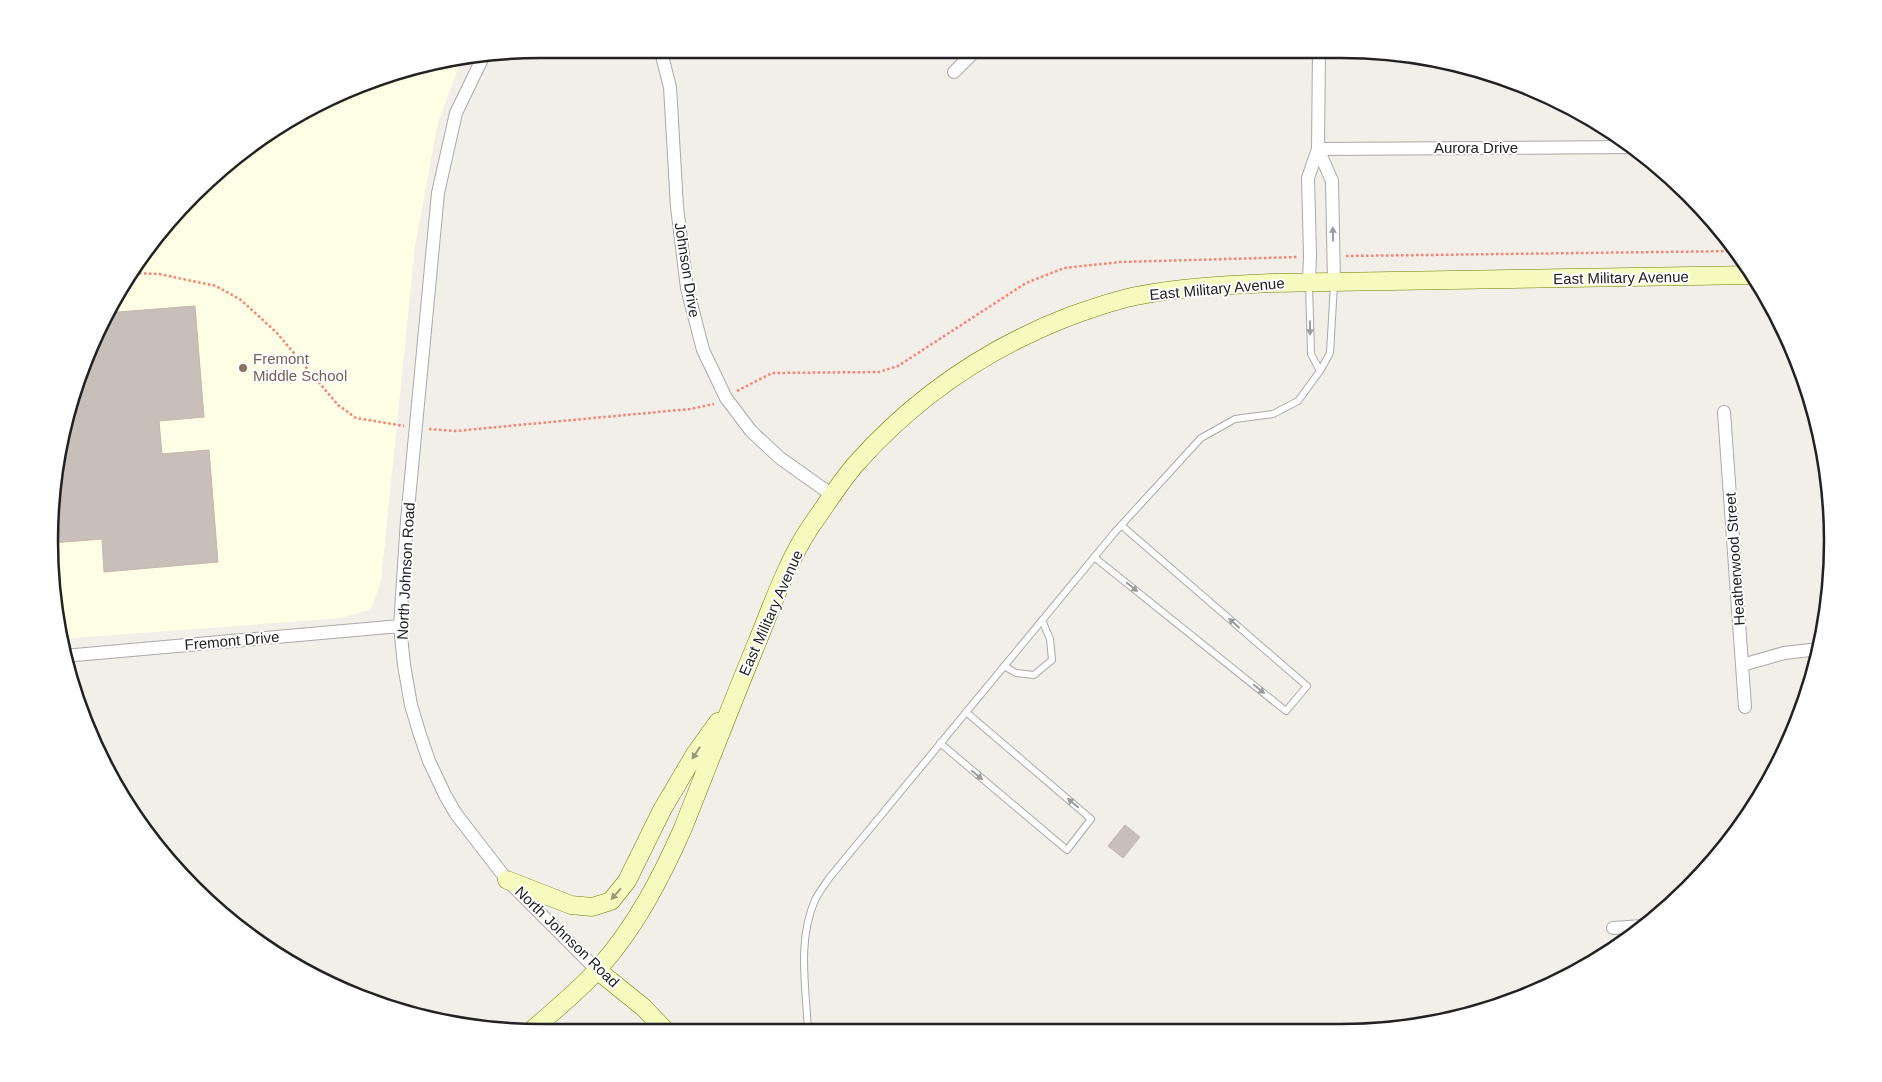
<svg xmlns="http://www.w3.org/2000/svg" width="1882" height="1082" viewBox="0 0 1882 1082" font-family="Arial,sans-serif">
  <rect width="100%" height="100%" fill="#f2efe9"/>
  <!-- education -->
  <path fill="#ffffe5" d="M463,56L438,122L415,246L381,581L371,609L342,618L59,639L50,573L53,477L66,413L99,324L132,267L193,193L242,150L323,100L383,75Z"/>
  <!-- building -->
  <path fill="#c7bfb8" stroke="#c4b6ab" d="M195,306L204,417L159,421L162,454L209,450L218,562L104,572L102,539L51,543L53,477L66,413L99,324L105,313Z
    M1125,825L1140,837L1123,858L1108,846Z"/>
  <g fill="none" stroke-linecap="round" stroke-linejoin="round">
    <defs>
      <path id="service" d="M1309,284L1311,354L1320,371
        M1094,557L1286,711L1307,686L1121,525
        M1004,666L1016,673L1034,675L1052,660L1050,639L1042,620
        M940,743L1067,850L1091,819L966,712
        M808,1031C806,987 797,941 815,900C819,892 825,884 830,877L1115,532L1201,438L1235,419L1273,414L1298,401L1320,371L1330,353L1334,284"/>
      <path id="minor" d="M661,52L670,87L677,207L687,288L703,350L726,398L751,431L780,458L832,495
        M485,53L456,113L438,193L407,520L400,626L404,665L411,705L420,735L429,761L445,795L456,814L507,880L597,970
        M954,72L975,51
        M1318,149L1633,147
        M1318,149L1332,181L1334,283
        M1309,283L1310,254L1308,178L1318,149L1319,50
        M1724,412L1745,707
        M64,656L400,626
        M1742,665L1784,653L1819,649
        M1613,928L1644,926"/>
      <path id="secondary" d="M507,880L571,905L592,907L611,901L627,881L662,810L695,754L718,722
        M597,970L643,1007L667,1032
        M530,1032C552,1012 578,992 598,969C635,928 661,878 683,828C708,765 732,703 758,640C773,603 787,563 809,529C824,508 838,485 855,465C915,397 989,347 1073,315C1094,308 1115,300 1136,296C1181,287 1226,285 1271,283L1753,275"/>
    </defs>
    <!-- service casing -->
    <use href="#service" stroke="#a9a9a9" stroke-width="8"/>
    <!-- minor casing -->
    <use href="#minor" stroke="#a9a9a9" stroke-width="14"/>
    <!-- secondary casing -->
    <use href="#secondary" stroke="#707d05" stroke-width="19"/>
    <!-- path -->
    <path stroke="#fa8072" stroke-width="2.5" stroke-dasharray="2.5 2.5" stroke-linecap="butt" d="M1346,256L1738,251
      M129,273L159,274L216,286L241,300L276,332L338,405L356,418L404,426
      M737,391L772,373L879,372L898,366L1026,283L1064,268L1120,262L1298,257
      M429,429L455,431L690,409L714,404"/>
    <!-- service -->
    <use href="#service" stroke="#fff" stroke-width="6"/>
    <!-- minor -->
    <use href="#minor" stroke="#fff" stroke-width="12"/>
    <!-- secondary -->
    <use href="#secondary" stroke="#f7fabf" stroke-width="18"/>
  </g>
  <!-- one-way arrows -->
  <defs><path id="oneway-solid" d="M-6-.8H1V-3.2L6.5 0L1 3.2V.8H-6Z" transform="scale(1.25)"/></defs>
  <g fill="#9c9c9c">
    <use href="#oneway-solid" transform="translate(1333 234) rotate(-91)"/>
    <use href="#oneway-solid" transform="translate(1310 328) rotate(89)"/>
    <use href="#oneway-solid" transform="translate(1132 587) rotate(39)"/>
    <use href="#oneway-solid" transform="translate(1234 623) rotate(-139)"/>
    <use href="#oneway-solid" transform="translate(1259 689) rotate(39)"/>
    <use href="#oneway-solid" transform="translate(977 775) rotate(40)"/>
    <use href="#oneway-solid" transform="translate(1073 803) rotate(-140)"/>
  </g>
  <g fill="#979978">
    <use href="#oneway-solid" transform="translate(696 753) rotate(123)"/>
    <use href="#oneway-solid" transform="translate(616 894) rotate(131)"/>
  </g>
  <!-- markers -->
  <circle fill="#8d6e63" stroke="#fff" stroke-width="2" cx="243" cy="368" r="5"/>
  <g text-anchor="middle" stroke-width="4" stroke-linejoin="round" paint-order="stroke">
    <!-- street labels -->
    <g font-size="15" fill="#222" stroke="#fff">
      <text x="1476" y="153">Aurora Drive</text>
      <text transform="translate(687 270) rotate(81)" y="5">Johnson Drive</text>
      <text transform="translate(1621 278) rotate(-1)" y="5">East Military Avenue</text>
      <text transform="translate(1217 289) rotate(-5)" y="5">East Military Avenue</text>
      <text transform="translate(1735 559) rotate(-94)" y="5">Heatherwood Street</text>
      <text transform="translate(406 571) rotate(-87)" y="5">North Johnson Road</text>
      <text transform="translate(771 613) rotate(-66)" y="5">East Military Avenue</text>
      <text transform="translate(232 641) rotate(-5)" y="5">Fremont Drive</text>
      <text transform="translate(567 937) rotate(44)" y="5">North Johnson Road</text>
    </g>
    <!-- education labels -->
    <g font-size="15" fill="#785e54" stroke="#fff" text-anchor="start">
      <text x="253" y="364">Fremont<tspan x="253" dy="17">Middle School</tspan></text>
    </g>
  </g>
  <!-- crop -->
  <path d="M0 0H1882V1082H0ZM541 58H1341A483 483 0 0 1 1824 541V541A483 483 0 0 1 1341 1024H541A483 483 0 0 1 58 541V541A483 483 0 0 1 541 58Z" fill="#fff" fill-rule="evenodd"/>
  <path fill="none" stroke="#222" stroke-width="2.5" d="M541 58H1341A483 483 0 0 1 1824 541V541A483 483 0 0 1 1341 1024H541A483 483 0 0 1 58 541V541A483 483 0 0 1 541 58Z"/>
</svg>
